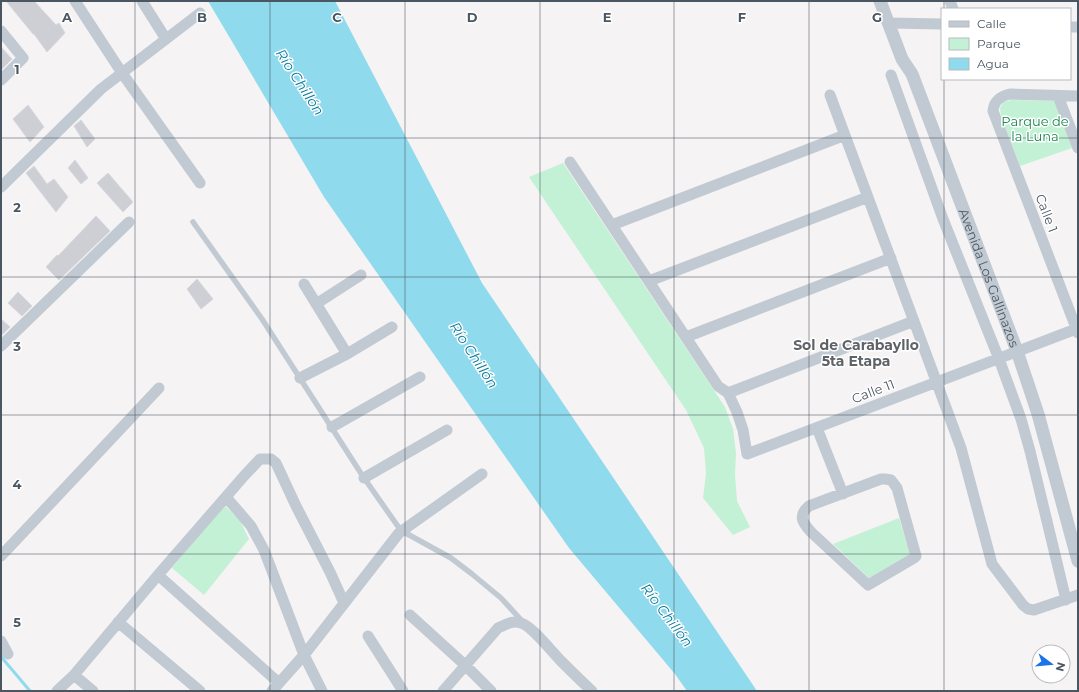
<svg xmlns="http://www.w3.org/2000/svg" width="1079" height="692" viewBox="0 0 1079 692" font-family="Montserrat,sans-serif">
  <rect width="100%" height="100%" fill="#f5f3f3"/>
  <!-- green -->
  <path fill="#c3f1d5" d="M1012,100L1055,101L1072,148L1020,166L1001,117L1000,108L1003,102Z
    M563,163L725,407L733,429L736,453L735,475L737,501L750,527L733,535L703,498L706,473L704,448L686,410L529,177Z
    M224,505L240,521L249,539L204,595L172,568Z
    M899,518L910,554L869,578L833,544Z"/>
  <!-- water -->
  <path fill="#90daee" d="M208,1H335L482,283L757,691H687L675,674L569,548L324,197Z"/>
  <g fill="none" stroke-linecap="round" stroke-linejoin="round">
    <!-- stream -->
    <path stroke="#90daee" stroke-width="3" d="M1,653L3,659L30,691"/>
  </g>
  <!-- building -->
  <path fill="#cdcfd5" stroke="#d7d9de" d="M6,1H34L56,25L59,23L65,33L47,52L34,34H33Z
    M1,47L12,59L1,70Z
    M28,105L44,127L30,142L13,119Z
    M81,120L95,139L87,147L74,126Z
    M75,160L88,178L81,184L68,168Z
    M34,166L47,184L54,179L68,197L56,212L26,173Z
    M108,173L133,202L123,212L97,183Z
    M96,216L110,231L59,280L46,267L57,255L58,256Z
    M197,279L213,299L201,309L187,289Z
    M18,292L32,306L22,316L8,303Z
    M1,319L10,327L1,336Z"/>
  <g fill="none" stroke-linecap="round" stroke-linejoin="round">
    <!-- service -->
    <path stroke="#c1cad2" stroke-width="5.5" d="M193,222L262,319L362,475L397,525L402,531L451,558L472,574L501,598L523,622"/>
    <!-- minor -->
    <path stroke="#c1cad2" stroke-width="11" d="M75,1L122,73L200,183
      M142,1L166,39
      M950,1L953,9
      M889,23L942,24
      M1070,27H1078
      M1,31L23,58L1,80
      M891,75L943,219L999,359L1021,419L1030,451L1066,600
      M830,95L961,448L992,564L1023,605L1028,609L1034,610L1078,595
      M1058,96L1078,148
      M1078,96L1010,94C1001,96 994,100 993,111L1078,333
      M570,162L718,386L728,393L737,412L743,430L747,454L1076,329
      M1,187L101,89L200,13
      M612,225L845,135
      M649,281L868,197
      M304,284L347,354
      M316,304L361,275
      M686,337L891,258
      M1,346L129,222
      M300,378L347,354L392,327
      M728,393L914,321
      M332,427L420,377
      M817,428L843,494
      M364,478L447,430
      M881,479H885L891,480L897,488L916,556L914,558L868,585L811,532C803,523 797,516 809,506Z
      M226,497L251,526L264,550L304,655L322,691
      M1,556L159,388
      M158,575L279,683
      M410,615L465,665L491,691
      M118,622L200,691
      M368,636L403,691
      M1,641L8,654
      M74,675L93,691
      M57,691L74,675L158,575L244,476L260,459H271L276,463L296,506L330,572L344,603
      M272,691L304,655L399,533L482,474
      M443,691L498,628C505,625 512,620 521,623C532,626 552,652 561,661C571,671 581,681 592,691"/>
    <!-- tertiary -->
    <path stroke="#c1cad2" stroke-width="13" id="s1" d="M880,1L902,59L912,74L1017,351L1038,414L1078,561"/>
  </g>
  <!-- grid -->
  <path fill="none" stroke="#4a5661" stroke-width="1" stroke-opacity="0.55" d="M135,1V691M270,1V691M405,1V691M540,1V691M674,1V691M809,1V691M944,1V9M944,79V691M1,138H1078M1,277H1078M1,415H1078M1,554H1078"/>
  <g text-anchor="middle" stroke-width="3" stroke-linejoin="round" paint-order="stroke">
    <!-- park labels -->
    <g font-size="13" fill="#17864f" stroke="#fff">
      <text x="1035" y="126">Parque de<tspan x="1035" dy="15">la Luna</tspan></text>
    </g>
    <!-- street labels -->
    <g font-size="13" fill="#4a5661" stroke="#fff">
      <text transform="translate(1047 213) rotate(69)" y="5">Calle 1</text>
      <text dy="5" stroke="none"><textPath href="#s1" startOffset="298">Avenida Los Gallinazos</textPath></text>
      <text transform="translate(873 391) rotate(-21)" y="5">Calle 11</text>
    </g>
    <!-- water labels -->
    <g font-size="14" font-style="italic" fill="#0c7c9b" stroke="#fff">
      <text transform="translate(300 82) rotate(57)" y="5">Río Chillón</text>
      <text transform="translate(474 355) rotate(57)" y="5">Río Chillón</text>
      <text transform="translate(667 615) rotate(53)" y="5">Río Chillón</text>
    </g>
    <!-- neighbourhood labels -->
    <g font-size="14" font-weight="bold" fill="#5f6368" stroke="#fff">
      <text x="856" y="350">Sol de Carabayllo<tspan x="856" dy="16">5ta Etapa</tspan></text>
    </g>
  </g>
  <g font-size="13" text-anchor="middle" font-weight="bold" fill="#4a5661" stroke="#fff" stroke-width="3" stroke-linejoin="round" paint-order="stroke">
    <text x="67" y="22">A</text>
    <text x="202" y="22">B</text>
    <text x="337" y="22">C</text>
    <text x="472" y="22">D</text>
    <text x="607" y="22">E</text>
    <text x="742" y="22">F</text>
    <text x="877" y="22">G</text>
    <text x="17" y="74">1</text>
    <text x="17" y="212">2</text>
    <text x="17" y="351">3</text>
    <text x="17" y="489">4</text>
    <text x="17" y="627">5</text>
  </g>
  <!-- border -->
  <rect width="1079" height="692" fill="none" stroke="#4a5661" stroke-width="4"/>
  <!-- legend -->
  <rect x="941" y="8" width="130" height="72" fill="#ffffff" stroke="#b7bbc0"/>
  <rect x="949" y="21" width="20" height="6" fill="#c1cad2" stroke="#b7bbc0"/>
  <text x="977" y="28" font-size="12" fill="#4a5661">Calle</text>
  <rect x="949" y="38" width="20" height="12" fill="#c3f1d5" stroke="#b7bbc0"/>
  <text x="977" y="48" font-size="12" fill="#4a5661">Parque</text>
  <rect x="949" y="58" width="20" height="12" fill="#90daee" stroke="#b7bbc0"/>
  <text x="977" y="68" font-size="12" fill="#4a5661">Agua</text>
  <!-- north arrow -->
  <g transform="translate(1051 664) rotate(106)"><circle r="19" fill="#ffffff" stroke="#b7bbc0"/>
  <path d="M0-3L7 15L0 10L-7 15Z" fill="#1a73e8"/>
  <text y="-6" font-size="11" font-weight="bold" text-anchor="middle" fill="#4a5661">N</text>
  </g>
</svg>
